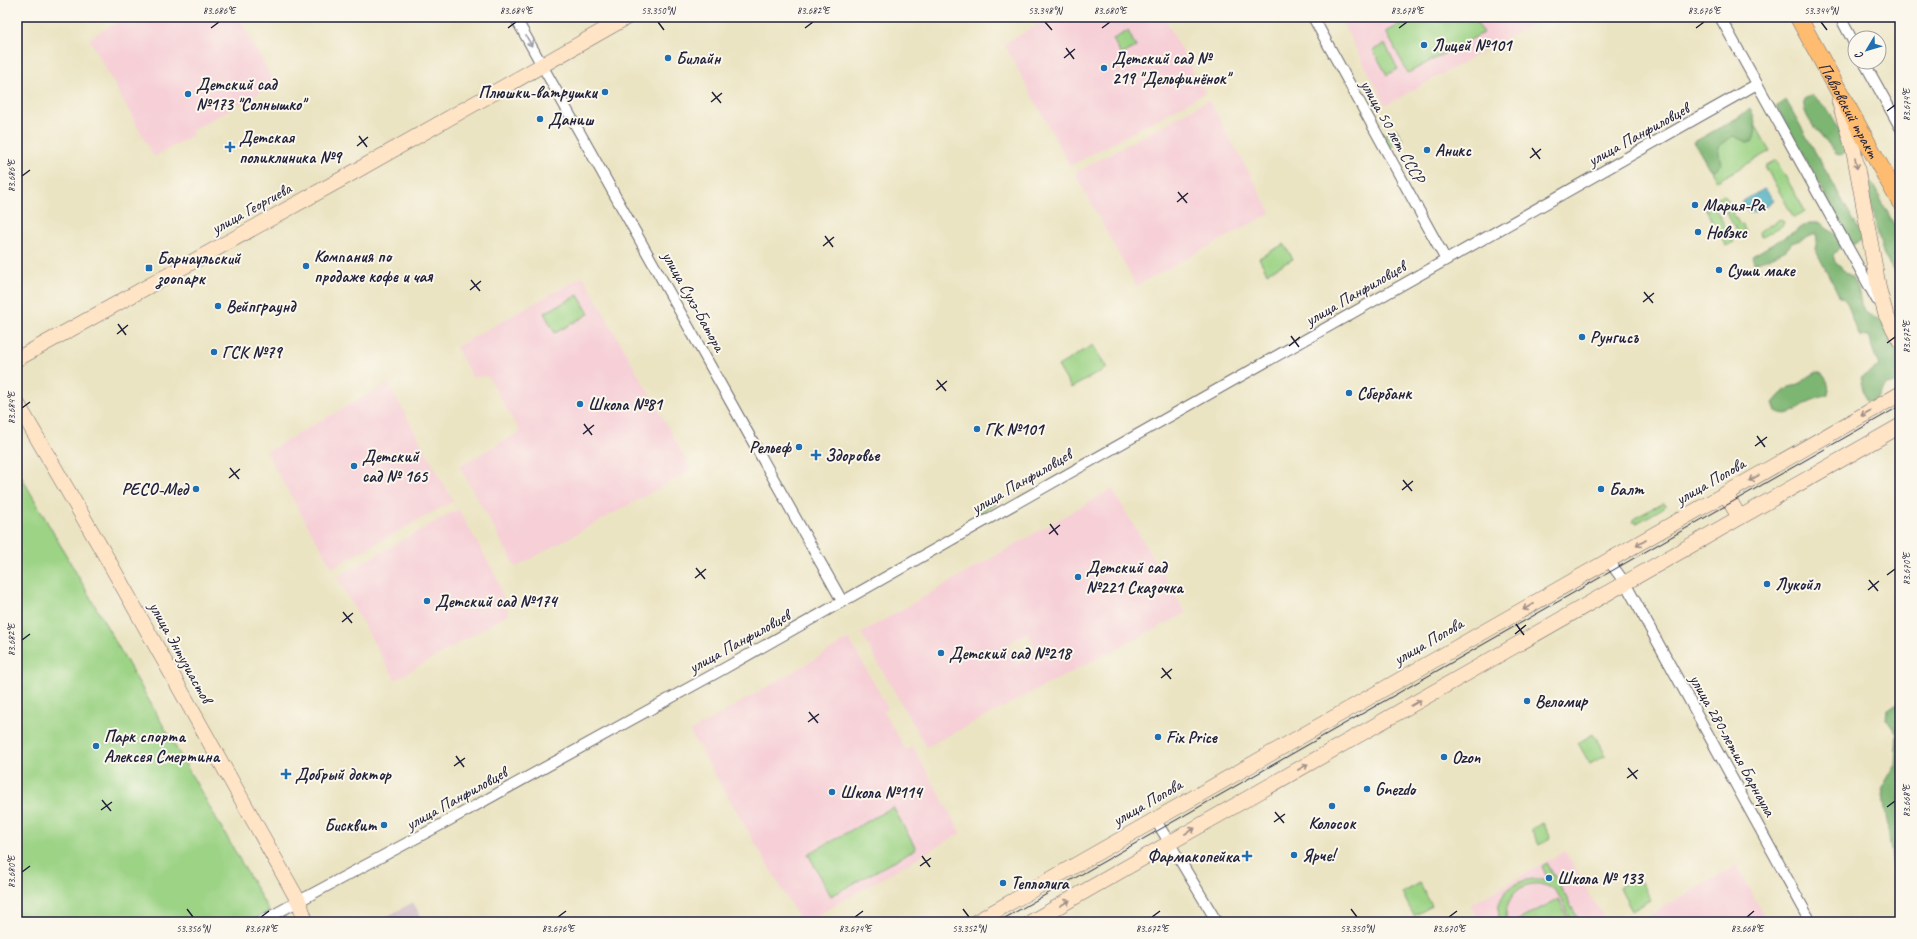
<svg xmlns="http://www.w3.org/2000/svg" width="1917" height="939" viewBox="0 0 1917 939" font-family="Caveat,sans-serif">
  <rect width="100%" height="100%" fill="#fbf7ec"/>
  <filter id="ink" filterUnits="userSpaceOnUse"><feTurbulence type="fractalNoise" baseFrequency=".025" numOctaves="2"/><feDisplacementMap in="SourceGraphic" scale="8" xChannelSelector="R" yChannelSelector="G"/><feConvolveMatrix kernelMatrix="1 2 1 2 8 2 1 2 1" color-interpolation-filters="sRGB"/></filter>
  <filter id="wash" filterUnits="userSpaceOnUse"><feTurbulence type="fractalNoise" baseFrequency=".012" numOctaves="4" result="noise"/><feDisplacementMap in="SourceGraphic" scale="16" xChannelSelector="R" yChannelSelector="G"/><feGaussianBlur stdDeviation="0.9" result="paint"/><feColorMatrix in="noise" values="0 0 0 0 0 0 0 0 0 0 0 0 0 0 0 0 0 1.4 0 .05"/><feComposite in="paint" operator="in"/></filter>
  <g filter="url(#wash)">
    <rect width="100%" height="100%" fill="#ebe4c3"/>
    <!-- built -->
    <path fill="#f6cfd7" fill-rule="evenodd" d="M127,17H239L275,84L191,131L193,135L154,157L89,38Z
      M1052,17H1164L1205,93L1070,166L1004,44Z
      M1339,17H1545L1386,105Z
      M1209,100L1271,213L1136,286L1075,173Z
      M583,276L692,470L516,567L459,466L520,432L488,376L472,377L456,347Z
      M388,383L453,501L332,568L266,452Z
      M1112,489L1186,613L926,747L861,633ZM1027,633L1038,652L1017,664L1007,645Z
      M458,509L495,574L509,614L395,680L337,577Z
      M849,639L888,708L883,711L906,750L913,747L961,833L806,922H801L690,732Z
      M1565,851L1606,922H1479L1470,905Z
      M1737,865L1767,922H1637Z"/>
    <!-- industrial -->
    <path fill="#d1bdc9" d="M413,902L424,922H378Z"/>
    <!-- green -->
    <path fill="#9cd385" stroke="#5f7a60" d="M1414,17H1474L1483,33L1408,73L1386,32Z
      M1128,31L1136,47L1121,55L1113,39Z
      M1385,44L1398,69L1387,75L1373,50Z
      M1748,112L1770,151L1717,181L1695,142Z
      M1396,128L1403,140L1390,147L1384,135Z
      M1776,160L1805,211L1794,218L1765,166Z
      M1722,195L1725,196L1731,205L1729,207L1740,225L1742,224L1746,232L1745,236L1741,238L1717,197Z
      M1711,201L1734,242L1726,246L1703,205Z
      M1780,219L1784,222L1783,225L1763,237L1760,236L1759,232Z
      M1284,244L1293,259L1267,273L1259,258Z
      M578,295L589,314L555,333L544,313Z
      M1093,345L1107,368L1071,388L1058,366Z
      M17,469L269,911L250,922H17Z
      M991,502L998,503L974,517L978,509Z
      M1663,503L1666,505L1663,508L1637,523L1633,522L1635,518Z
      M1593,734L1606,755L1590,764L1578,743Z
      M893,807L916,849L831,896L808,854Z
      M1543,823L1551,838L1539,845L1531,829Z
      M1547,863L1580,922H1572C1567,912 1561,894 1551,888C1527,874 1501,897 1507,922H1500C1491,891 1522,874 1549,880L1542,866Z
      M1638,877L1651,900L1632,911L1619,887Z
      M1420,883L1432,906L1414,916L1402,893Z
      M1558,899L1570,922H1515Z"/>
    <!-- forest -->
    <path fill="#7db572" stroke="#506c56" d="M1812,95C1830,108 1840,128 1847,149C1844,154 1841,156 1836,154C1826,137 1801,121 1804,99Z
      M1786,100L1864,239L1853,245L1776,106Z
      M1750,108C1755,117 1758,133 1752,142H1747L1733,136L1718,147L1721,165L1714,170L1709,168L1694,142L1739,117Z
      M1872,183L1900,236V281L1884,256L1865,184Z
      M1809,223H1821C1831,235 1837,228 1840,247L1833,255L1835,262L1852,278L1858,288L1861,304L1865,312L1883,323L1888,331L1900,361L1898,382L1884,386L1878,398L1869,402L1866,401L1860,378L1879,366L1868,337L1860,336C1858,331 1855,327 1853,322C1850,313 1850,301 1840,297L1815,249L1817,240L1816,234L1792,243L1786,250L1772,257L1754,263L1752,256Z
      M1817,372C1827,374 1830,386 1828,395C1823,397 1818,398 1813,400C1799,405 1792,420 1776,411L1773,403L1780,395L1789,387L1798,385L1806,378Z
      M1900,702V913L1882,788L1895,765L1897,734L1886,719L1887,711Z"/>
    <!-- water -->
    <path fill="#3da9bd" stroke="#30667c" d="M1764,189L1767,191L1774,201L1755,212L1749,213L1741,202Z"/>
  </g>
  <g filter="url(#ink)">
    <g fill="none" stroke-linecap="round" stroke-linejoin="round">
      <defs>
        <path id="street" d="M515,17L842,601
          M1313,17L1446,260
          M1720,17L1877,300
          M1840,17L1855,45
          M1864,62L1900,127
          M1609,561L1625,583L1640,610L1811,922
          M1155,819L1217,922
          M260,922L446,822L725,668L1757,84"/>
        <path id="secondary" d="M1839,101L1854,152L1879,290L1886,315L1900,341
          M17,359L340,180L627,17
          M17,403L108,560L299,902L306,922
          M1726,494L1739,517
          M976,922L1900,394
          M1031,922L1900,426"/>
        <g id="primary">
          <path id="s1" d="M1798,17L1900,202"/>
        </g>
      </defs>
      <!-- street casing -->
      <use href="#street" stroke="#68666b" stroke-width="12"/>
      <!-- secondary casing -->
      <use href="#secondary" stroke="#68666b" stroke-width="16"/>
      <!-- primary casing -->
      <use href="#primary" stroke="#68666b" stroke-width="18"/>
      <!-- street -->
      <use href="#street" stroke="#fff" stroke-width="10"/>
      <!-- secondary -->
      <use href="#secondary" stroke="#ffe4c6" stroke-width="15"/>
      <!-- primary -->
      <use href="#primary" stroke="#febc70" stroke-width="17"/>
      <!-- tram -->
      <path stroke="#22223b" stroke-width="1" d="M998,922L1900,406"/>
    </g>
    <!-- one-way arrows -->
    <defs><path id="oneway-shaft" d="M-6 0H5M1.5-3L5.5 0L1.5 3" fill="none" stroke-width="1.6" stroke-linecap="round" stroke-linejoin="round"/></defs>
    <use stroke="#9c9ca7" href="#oneway-shaft" transform="translate(529 41) rotate(61)"/>
    <g stroke="#9c8d87">
      <use href="#oneway-shaft" transform="translate(1856 163) rotate(80)"/>
      <use href="#oneway-shaft" transform="translate(1866 413) rotate(150)"/>
      <use href="#oneway-shaft" transform="translate(1754 478) rotate(150)"/>
      <use href="#oneway-shaft" transform="translate(1641 543) rotate(150)"/>
      <use href="#oneway-shaft" transform="translate(1528 607) rotate(150)"/>
      <use href="#oneway-shaft" transform="translate(1416 703) rotate(-30)"/>
      <use href="#oneway-shaft" transform="translate(1303 767) rotate(-30)"/>
      <use href="#oneway-shaft" transform="translate(1190 831) rotate(-30)"/>
      <use href="#oneway-shaft" transform="translate(1065 903) rotate(-30)"/>
    </g>
  </g>
  <!-- ticks -->
  <path fill="none" stroke="#22223b" stroke-width="1.5" d="M658,22L664,30M1045,22L1052,30M1821,22L1827,30M211,28L219,22M508,28L516,22M805,28L813,22M1102,28L1110,22M1399,28L1407,22M1696,28L1704,22M1066,48L1074,59M1064,58L1075,49M712,92L721,103M711,102L722,93M1887,111L1895,105M359,136L367,147M357,146L368,137M1532,148L1540,159M1530,158L1541,149M22,176L30,170M1178,192L1187,203M1177,202L1188,193M825,236L833,247M823,246L834,237M471,280L480,291M470,290L481,281M1644,292L1653,303M1643,302L1654,293M118,324L126,335M117,334L128,325M1291,336L1299,347M1887,343L1895,337M1289,346L1300,337M937,380L946,391M936,390L947,381M22,408L30,402M584,424L592,435M583,434L594,425M1757,436L1765,447M1755,446L1767,437M230,468L239,479M229,478L240,469M1403,480L1412,491M1402,490L1413,481M1050,524L1058,535M1049,534L1060,525M696,568L705,579M1887,575L1895,569M695,578L706,569M1869,580L1878,591M1868,590L1879,581M343,612L352,623M342,622L353,613M1516,624L1524,635M1515,634L1526,625M22,640L30,634M1162,668L1171,679M1161,678L1172,669M809,712L818,723M808,722L819,714M456,756L464,767M454,766L465,758M1628,768L1637,779M1627,778L1638,770M102,800L111,811M1887,807L1895,801M101,810L112,802M1275,812L1284,823M1274,822L1285,814M922,856L930,867M920,866L931,858M22,872L30,866M187,909L193,917M963,909L969,917M1351,909L1357,917M261,917L269,911M558,917L566,911M855,917L863,911M1152,917L1160,911M1449,917L1457,911M1747,917L1754,911"/>
  <!-- markers -->
  <g fill="#1f6fb2" stroke="#fbf7ec" stroke-width="1.5">
    <circle cx="1424" cy="45" r="4"/>
    <circle cx="668" cy="58" r="4"/>
    <circle cx="1104" cy="68" r="4"/>
    <circle cx="605" cy="92" r="4"/>
    <circle cx="188" cy="94" r="4"/>
    <circle cx="540" cy="119" r="4"/>
    <path d="M228 141h4v4h4v4h-4v4h-4v-4h-4v-4h4z"/>
    <circle cx="1427" cy="150" r="4"/>
    <circle cx="1695" cy="205" r="4"/>
    <circle cx="1698" cy="232" r="4"/>
    <circle cx="306" cy="266" r="4"/>
    <rect x="145" y="264" width="8" height="8" rx="2"/>
    <circle cx="1719" cy="270" r="4"/>
    <circle cx="218" cy="306" r="4"/>
    <circle cx="1582" cy="337" r="4"/>
    <circle cx="214" cy="352" r="4"/>
    <circle cx="1349" cy="393" r="4"/>
    <circle cx="580" cy="404" r="4"/>
    <circle cx="977" cy="429" r="4"/>
    <circle cx="799" cy="447" r="4"/>
    <path d="M814 449h4v4h4v4h-4v4h-4v-4h-4v-4h4z"/>
    <circle cx="354" cy="466" r="4"/>
    <circle cx="196" cy="489" r="4"/>
    <circle cx="1601" cy="489" r="4"/>
    <circle cx="1078" cy="577" r="4"/>
    <circle cx="1767" cy="584" r="4"/>
    <circle cx="427" cy="601" r="4"/>
    <circle cx="941" cy="653" r="4"/>
    <circle cx="1527" cy="701" r="4"/>
    <circle cx="1158" cy="737" r="4"/>
    <circle cx="96" cy="746" r="4"/>
    <circle cx="1444" cy="757" r="4"/>
    <path d="M284 768h4v4h4v4h-4v4h-4v-4h-4v-4h4z"/>
    <circle cx="1367" cy="789" r="4"/>
    <circle cx="832" cy="792" r="4"/>
    <circle cx="1332" cy="806" r="4"/>
    <circle cx="384" cy="825" r="4"/>
    <circle cx="1294" cy="855" r="4"/>
    <path d="M1245 850h4v4h4v4h-4v4h-4v-4h-4v-4h4z"/>
    <circle cx="1549" cy="878" r="4"/>
    <circle cx="1003" cy="883" r="4"/>
  </g>
  <g text-anchor="middle" stroke-width="4" stroke-linejoin="round" paint-order="stroke">
    <!-- poi labels -->
    <g font-size="17" font-weight="bold" fill="#22223b" stroke="#fbf7ec" text-anchor="start">
      <text x="1432" y="51">Лицей №101</text>
      <text x="676" y="64">Билайн</text>
      <text x="1112" y="64">Детский сад №<tspan x="1112" dy="20">219 "Дельфинёнок"</tspan></text>
      <text x="196" y="90">Детский сад<tspan x="196" dy="20">№173 "Солнышко"</tspan></text>
      <text x="597" y="98" text-anchor="end">Плюшки-ватрушки</text>
      <text x="548" y="125">Даниш</text>
      <text x="239" y="143">Детская<tspan x="239" dy="20">поликлиника №9</tspan></text>
      <text x="1435" y="156">Аникс</text>
      <text x="1703" y="211">Мария-Ра</text>
      <text x="1706" y="238">Новэкс</text>
      <text x="314" y="262">Компания по<tspan x="314" dy="20">продаже кофе и чая</tspan></text>
      <text x="157" y="264">Барнаульский<tspan x="157" dy="20">зоопарк</tspan></text>
      <text x="1727" y="276">Суши маке</text>
      <text x="226" y="312">Вейпграунд</text>
      <text x="1590" y="343">Рунгисъ</text>
      <text x="222" y="358">ГСК №79</text>
      <text x="1357" y="399">Сбербанк</text>
      <text x="588" y="410">Школа №81</text>
      <text x="985" y="435">ГК №101</text>
      <text x="791" y="453" text-anchor="end">Рельеф</text>
      <text x="825" y="461">Здоровье</text>
      <text x="362" y="462">Детский<tspan x="362" dy="20">сад № 165</tspan></text>
      <text x="188" y="495" text-anchor="end">РЕСО-Мед</text>
      <text x="1609" y="495">Балт</text>
      <text x="1086" y="573">Детский сад<tspan x="1086" dy="20">№221 Сказочка</tspan></text>
      <text x="1775" y="590">Лукойл</text>
      <text x="435" y="607">Детский сад №174</text>
      <text x="949" y="659">Детский сад №218</text>
      <text x="1535" y="707">Веломир</text>
      <text x="104" y="742">Парк спорта<tspan x="104" dy="20">Алексея Смертина</tspan></text>
      <text x="1166" y="743">Fix Price</text>
      <text x="1452" y="763">Ozon</text>
      <text x="295" y="780">Добрый доктор</text>
      <text x="1375" y="795">Gnezdo</text>
      <text x="840" y="798">Школа №114</text>
      <text x="1332" y="829" text-anchor="middle">Колосок</text>
      <text x="376" y="831" text-anchor="end">Бисквит</text>
      <text x="1302" y="861">Ярче!</text>
      <text x="1239" y="862" text-anchor="end">Фармакопейка</text>
      <text x="1557" y="884">Школа № 133</text>
      <text x="1011" y="889">Теплолига</text>
    </g>
    <!-- street labels -->
    <g font-size="17" fill="#22223b" stroke="#fbf7ec">
      <text dy="6" stroke="none"><textPath href="#s1" startOffset="106">Павловский тракт</textPath></text>
      <text transform="translate(1393 131) rotate(61)" y="6">улица 50 лет СССР</text>
      <text transform="translate(1638 134) rotate(-29)" y="6">улица Панфиловцев</text>
      <text transform="translate(251 208) rotate(-29)" y="6">улица Георгиева</text>
      <text transform="translate(1355 293) rotate(-30)" y="6">улица Панфиловцев</text>
      <text transform="translate(694 301) rotate(61)" y="6">улица Сухэ-Батора</text>
      <text transform="translate(1021 481) rotate(-30)" y="6">улица Панфиловцев</text>
      <text transform="translate(1710 481) rotate(-30)" y="6">улица Попова</text>
      <text transform="translate(739 641) rotate(-29)" y="6">улица Панфиловцев</text>
      <text transform="translate(1428 641) rotate(-30)" y="6">улица Попова</text>
      <text transform="translate(181 652) rotate(61)" y="6">улица Энтузиастов</text>
      <text transform="translate(1733 745) rotate(61)" y="6">улица 280-летия Барнаула</text>
      <text transform="translate(456 798) rotate(-29)" y="6">улица Панфиловцев</text>
      <text transform="translate(1147 802) rotate(-30)" y="6">улица Попова</text>
    </g>
  </g>
  <!-- margin -->
  <rect width="1917" height="939" fill="none" stroke="#fbf7ec" stroke-width="44"/>
  <!-- north arrow -->
  <g transform="translate(1867 50) rotate(232)"><circle r="19" fill="#fbf7ec" stroke="#a4a2a5"/>
  <path d="M0-3L7 15L0 10L-7 15Z" fill="#1f6fb2"/>
  <text y="-6" font-size="11" font-weight="bold" text-anchor="middle" fill="#22223b">С</text>
  </g>
  <rect x="22" y="22" width="1873" height="895" fill="none" stroke="#22223b" stroke-width="1.5"/>
  <g font-size="10" text-anchor="middle" fill="#22223b">
    <text x="219" y="14">83.686°E</text>
    <text x="516" y="14">83.684°E</text>
    <text x="658" y="14">53.350°N</text>
    <text x="813" y="14">83.682°E</text>
    <text x="1045" y="14">53.348°N</text>
    <text x="1110" y="14">83.680°E</text>
    <text x="1407" y="14">83.678°E</text>
    <text x="1704" y="14">83.676°E</text>
    <text x="1821" y="14">53.344°N</text>
    <text transform="translate(1906 105) rotate(-90)" y="4">83.674°E</text>
    <text transform="translate(11 176) rotate(-90)" y="4">83.686°E</text>
    <text transform="translate(1906 337) rotate(-90)" y="4">83.672°E</text>
    <text transform="translate(11 408) rotate(-90)" y="4">83.684°E</text>
    <text transform="translate(1906 569) rotate(-90)" y="4">83.670°E</text>
    <text transform="translate(11 640) rotate(-90)" y="4">83.682°E</text>
    <text transform="translate(1906 801) rotate(-90)" y="4">83.668°E</text>
    <text transform="translate(11 872) rotate(-90)" y="4">83.680°E</text>
    <text x="193" y="932">53.356°N</text>
    <text x="261" y="932">83.678°E</text>
    <text x="558" y="932">83.676°E</text>
    <text x="855" y="932">83.674°E</text>
    <text x="969" y="932">53.352°N</text>
    <text x="1152" y="932">83.672°E</text>
    <text x="1357" y="932">53.350°N</text>
    <text x="1449" y="932">83.670°E</text>
    <text x="1747" y="932">83.668°E</text>
  </g>
</svg>
